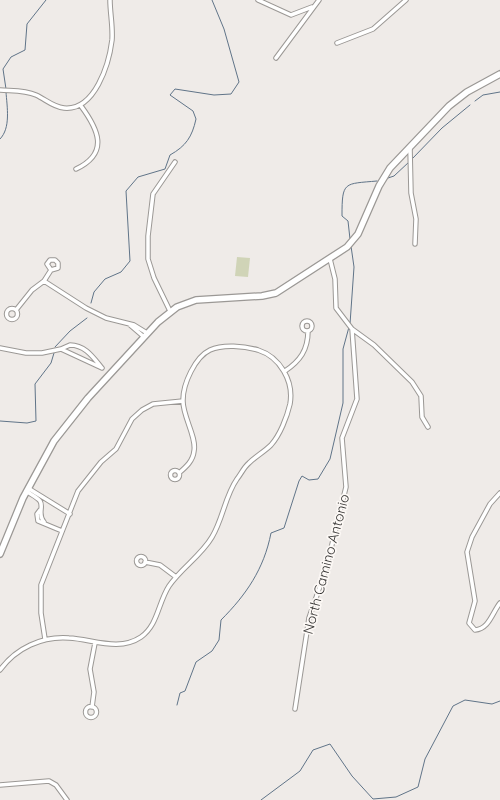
<svg xmlns="http://www.w3.org/2000/svg" width="500" height="800" viewBox="0 0 500 800" font-family="Quicksand,sans-serif">
  <rect width="100%" height="100%" fill="#efebe8"/>
  <!-- park -->
  <path fill="#d0d4b7" d="M237,257L250,258L248,277L235,276Z"/>
  <g fill="none" stroke-linecap="round" stroke-linejoin="round">
    <!-- stream -->
    <path stroke="#607488" stroke-width="1" d="M6,89L3,69L11,57L25,50L27,24L46,0
      M475,101L483,95L500,92
      M0,139C11,128 7,107 6,92
      M412,159L442,128L470,105
      M388,178L394,176L409,162
      M350,239L348,221L342,216C342,181 344,184 377,181
      M91,303L94,292L105,279L121,272L130,261L126,191L138,177L165,169L170,155C186,146 192,137 196,119L193,111L170,95L175,89L214,95L231,94L239,82L224,29L212,0
      M350,324L354,267L351,246
      M55,347L70,331L87,318
      M0,421L27,423L36,421L35,384L51,363L54,353
      M177,705L180,693L185,691L196,662L212,651L219,640L221,620C246,595 264,569 271,533L284,528L299,481L302,476L309,480L318,479L330,459L343,403V349L349,327
      M261,800L300,771L313,750L330,744L352,776L373,799L396,797L418,787L425,759L453,706L465,700L492,704L500,701"/>
    <defs>
      <path id="street" d="M258,0L291,15L312,7
        M337,43L373,29L406,0
        M276,58L319,0
        M0,90C12,91 25,90 36,95C45,99 53,107 64,108C95,111 109,64 112,40C113,26 110,13 110,0
        M410,148L411,193L416,219L415,244
        M76,169C110,153 98,129 81,106
        M44,281L86,308L106,318L134,325L147,333
        M6.5 314a5.5 5.5 0 1 1 11 0a5.5 5.5 0 1 1-11 0Z
        M16,310L32,290L44,281L51,270L58,268V263L55,260H50L47,264L51,270
        M170,311L154,278L148,259V236L153,194L175,162
        M302 326a5 5 0 1 1 10 0a5 5 0 1 1-10 0Z
        M130,325L144,337
        M352,329L374,345L412,382L421,396L422,417L428,427
        M70,345C85,345 93,357 102,368L61,349Z
        M0,348L26,353H42L61,349
        M285,371C300,361 308,350 308,331
        M170.5 475a4.5 4.5 0 1 1 9 0a4.5 4.5 0 1 1-9 0Z
        M28,488L70,514
        M26,491C30,494 37,497 40,501C44,507 37,514 44,522
        M500,493L490,504L472,537L467,552L475,601L469,623L475,630C489,629 492,613 500,603
        M40,510L37,514L38,521L62,531
        M136.5 561a4.5 4.5 0 1 1 9 0a4.5 4.5 0 1 1-9 0Z
        M145,562L160,565L176,577
        M45,639L41,613V585L78,491L101,462L116,449L132,419L142,410L153,404L183,401
        M0,670C16,648 42,636 69,638C92,639 119,652 141,637C158,625 158,603 169,586C181,568 201,556 212,537C223,519 225,496 237,479C241,474 244,467 249,463C256,456 264,452 271,445C280,435 287,417 290,404C294,381 280,357 258,350C244,346 223,344 210,350C195,357 183,384 183,400C182,415 197,437 194,451C193,461 186,467 179,473
        M85.5 712a5.5 5.5 0 1 1 11 0a5.5 5.5 0 1 1-11 0Z
        M92,707L94,692L90,669L95,643
        M295,709L309,618L326,569L346,487L342,438L357,399L352,329L336,308L335,279L330,259
        M0,785L49,781L56,785L67,800"/>
      <path id="secondary" d="M0,554L23,498L54,441L88,398L158,322L177,307L196,300L262,296L276,293L347,247L358,234L379,186L390,168L449,106L467,92L500,74"/>
    </defs>
    <!-- street casing -->
    <use href="#street" stroke="#9b9895" stroke-width="5.5"/>
    <!-- secondary casing -->
    <use href="#secondary" stroke="#9b9895" stroke-width="8"/>
    <!-- street -->
    <use href="#street" stroke="#fff" stroke-width="3.5"/>
    <!-- secondary -->
    <use href="#secondary" stroke="#fff" stroke-width="5.5"/>
  </g>
  <g text-anchor="middle" stroke-width="3.5" stroke-linejoin="round" paint-order="stroke">
    <!-- street labels -->
    <g font-size="14" fill="#333231" stroke="#fcf8f5">
      <text transform="translate(326 564) rotate(-75)" y="5">North Camino Antonio</text>
    </g>
  </g>
</svg>
